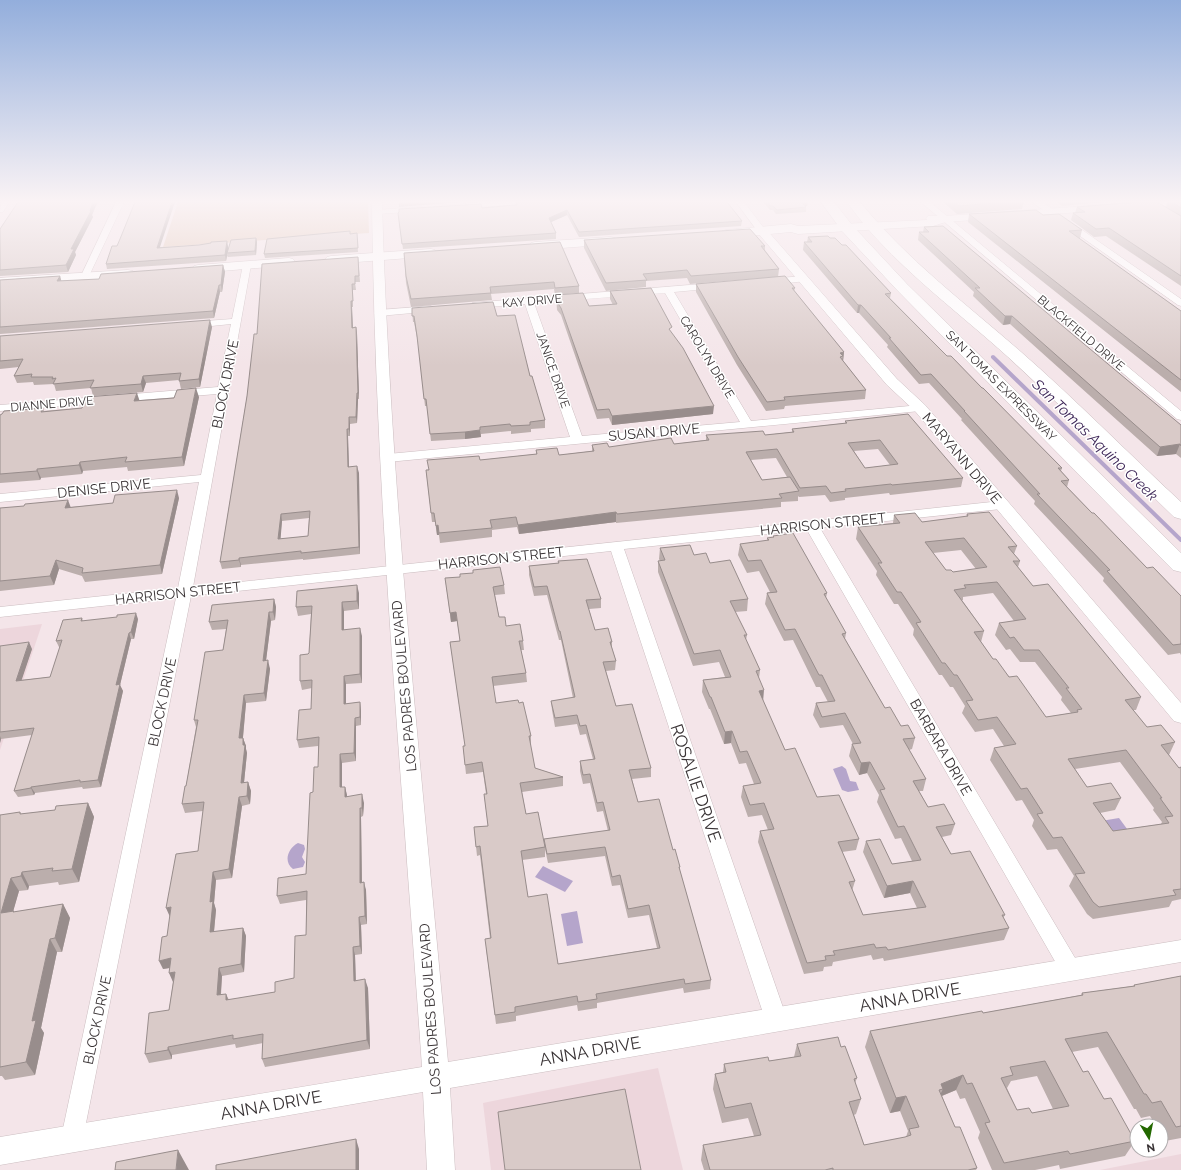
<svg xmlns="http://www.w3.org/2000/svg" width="1181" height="1170" viewBox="0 0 1181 1170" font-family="Raleway,sans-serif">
  <rect width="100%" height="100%" fill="#f4e5e9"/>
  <!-- built -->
  <path fill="#edd6dc" d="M42,624L0,750V629Z
    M658,1068L683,1170H491L483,1103Z
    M1181,1154V1170H1100Z"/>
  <!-- green -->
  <path fill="#e1c6b4" d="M178,202H368L369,233L163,247Z"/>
  <!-- water -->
  <path fill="#b5a5cb" d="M842,766L846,769L850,781L856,782L859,790L848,792L842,790L833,769Z
    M1119,818L1133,837L1119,839L1095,822Z
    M298,843L304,845L305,849L302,857L305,862L303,867L293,869C283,862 288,848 298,843Z
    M543,866L573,881L565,892L535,877Z
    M577,911L583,943L567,946L561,914Z"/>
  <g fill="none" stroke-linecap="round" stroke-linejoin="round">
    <!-- stream -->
    <path stroke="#b5a5cb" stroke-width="4" d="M993,357L1181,540"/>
    <defs>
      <path id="minor" d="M1,202H9L3,212H0Z
        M116,202H124L89,276L88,278H82L81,276Z
        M483,202H531L527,204L463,208L459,206L463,204Z
        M736,202H744L766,231L765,233H759Z
        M921,202H930L1181,411V420L1177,419Z
        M1032,202H1042L1181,299V306L1178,305Z
        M419,207H422V211L377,214L373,212L377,210Z
        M247,262L251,265L193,587L1001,501L1005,502L1007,505L1005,508L1001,509L820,528L1078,963L1081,970L1078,977L1071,979L1064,977L807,530L624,549L787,1019L783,1026L776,1029L769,1026L765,1019L611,551L191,596L83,1138L80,1146L72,1149L64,1146L61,1138L176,598L0,617V607L178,588L199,482L0,502V494L201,475L217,394L0,411V405L218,387L231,324L192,328L187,325L192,322L232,319L243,265Z
        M803,276L806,277L808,279L806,281L770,285L765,282L770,279Z
        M714,283L717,284L719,286L717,288L674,292L751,421L920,405L926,408L920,411L388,462L384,461L382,458L384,455L388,454L570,437L525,304L475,308L470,305L472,303ZM665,293L740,422L582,436L534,303Z
        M431,306L436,309L434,311L379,316L374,313L379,310Z"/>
      <path id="tertiary" d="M372,202H382C390,490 422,776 448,1062L1181,940V962L450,1088L455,1170H427L423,1092L0,1165V1137L422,1067C402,779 375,491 372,202Z
        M762,228L766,229L897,379L925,405L1181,703V723L1174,721L915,411L887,385L758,233L757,231Z"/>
      <path id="secondary" d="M1136,202H1181V205L1133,209L1127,206L1129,204Z
        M1103,205L1107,206L1109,208L1107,210L946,222L933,226L798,234L791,232L726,238L722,237L720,234L722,231L726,230L791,224L798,226L927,220L926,218L928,216H944Z
        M611,237L615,238L617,241L615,244L535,250L531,249L529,246L531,243L535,242Z
        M431,249L435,250L437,253L435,256L331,264L327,263L325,260L327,257L331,256Z
        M289,258L293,259L295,262L293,265L198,273L194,272L192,269L194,266L198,265Z
        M128,270L133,271L134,274L133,277L0,286V278Z"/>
      <path id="trunk" d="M821,202H834L852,225L907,284L1181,553V572L1173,570L897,290L842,231Z
        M847,202H860C906,259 965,303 1020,351C1075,399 1127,452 1181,502V519L1174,517C1119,464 1065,409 1008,357C955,309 888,261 847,202Z"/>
    </defs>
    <!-- minor casing -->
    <use href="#minor" stroke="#ccbec1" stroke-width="1"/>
    <!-- tertiary casing -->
    <use href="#tertiary" stroke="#ccbec1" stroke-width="1"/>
    <!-- secondary casing -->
    <use href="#secondary" stroke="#ccbec1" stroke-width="1"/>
    <!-- trunk casing -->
    <use href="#trunk" stroke="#ccbec1" stroke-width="1"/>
    <!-- minor -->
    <use href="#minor" fill="#fff" fill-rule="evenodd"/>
    <!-- tertiary -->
    <use href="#tertiary" fill="#fff" fill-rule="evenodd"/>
    <!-- secondary -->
    <use href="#secondary" fill="#fff" fill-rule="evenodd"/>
    <!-- trunk -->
    <use href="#trunk" fill="#fff" fill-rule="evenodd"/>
  </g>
  <!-- wall -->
  <path fill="#bbaeac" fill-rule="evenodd" d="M516,202H727L742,221L741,226L579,237L567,215L551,222L556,233V239L403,249L398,213L516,205Z
    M763,202H808L807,206H805L806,207V212L776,214L773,210H770Z
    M943,202H1024L1022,209L957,214Z
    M1057,202H1103L1062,206Z
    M1167,202H1181V286L1106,236L1094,237L1071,220L1073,213H1075L1077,207L1166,208Z
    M95,208L92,215L93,217L75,252L76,255L68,272L0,276V229Z
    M969,214L1043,215L1082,230L1080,238H1078L1181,311V392L968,222Z
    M924,227L1181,425V458L1176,454L1157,456L1010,324L1003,325L973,296L974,292L918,240L919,232H923Z
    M350,234L357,237L358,252L265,258L264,254Z
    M808,237L891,293L890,298L947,356L982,388L1062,468L1061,471L1069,480L1067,487L1092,513L1147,568L1181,596V655L1180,653L1168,655L1103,581L1104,578L1034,504L1035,501L961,420L962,419L929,383L919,384L887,347L888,345L859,313H857L803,250L804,242H807Z
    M256,238L257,242L256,255L228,257L227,256L226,261L107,269L106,264L117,246L160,247L228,246V249Z
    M584,240L765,246V250L779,269L778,277L690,284L687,278L646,281V287L606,291L584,248Z
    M404,253L579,286V293L555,295L554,289L491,294L492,300L411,307L406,283Z
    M358,257L360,282H355L356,290H353V307H352L353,328L356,327L357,333L359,399H358L357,423L350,424V436H348L349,467L359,473L360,554L303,560V559L241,565V567L222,569L220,562L257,334ZM309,518L308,536L280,539L282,521Z
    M223,265L225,272L222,292H220L214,318L0,334V280L60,276L61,281L99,279Z
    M696,284L795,288L794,291L844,352L843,361L866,390L865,399L785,406L784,409L766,411L737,365L696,292Z
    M610,291L671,332L713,414L612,425L609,418L597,419L561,315L557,310L556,295L589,306L613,305L610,299Z
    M412,308L497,316L530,376L545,420V428L531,429V432L511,434V431L481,434V437L465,439L431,441L427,406H425L418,343L414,322H413Z
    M212,327L200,387L181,389L179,380L146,383L143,392L93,396L91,388L56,391L54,384L34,385L33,382L17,383L14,376L19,367L0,369V336Z
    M199,397L184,466L128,471L127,467L83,471L82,474L41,478L40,480L0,483V415L43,408L44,411L82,408L139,401Z
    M845,421L963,478L961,487L890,495L889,493L845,498V500L830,502L825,495L799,497L798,496V501L781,502V507L616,523V522L519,534L517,527L492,530V537L440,543L439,535H437L435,522H432L426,470L480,460L536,454V450L559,455L592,451V445L609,447L674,444L706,440V435H765L792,432V429L845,423ZM878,449L890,465L865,468L854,451ZM776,458L787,477L762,480L751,460Z
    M179,498L162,574L85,582L82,576L59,569L54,585L0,591V508L71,507Z
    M967,514L1017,546L1014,554L1020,561L1018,567L1033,586L1141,697L1136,710H1133L1147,727L1175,742L1169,755L1179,768L1181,767V899L1172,901L1169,907L1093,919L1087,914L1069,886L1074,876L1057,849L1047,850L1032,826L1034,820L1022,800L1016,801L990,760L994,748L1004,746L993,729L975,732L962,713L965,706L953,687H950L942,675H939L913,635L914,629L898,604H894L876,575L877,571L856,539L858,527L893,523L894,515L922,522L966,517ZM961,550L976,569L953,572L946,570L933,553ZM993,593L1014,621L999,623L995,635L1006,650L1010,649L1020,662H1035L1062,697L1061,700L1071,713L1046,717L993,659L981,642L984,631L962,600H963V597ZM1120,762L1154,808L1153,810L1162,822L1161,824L1113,831L1100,813L1115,810L1121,798L1087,787L1075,769Z
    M773,536L827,593L826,598L846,633L845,639L885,708L901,726L915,738L912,749L909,750L926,779L923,791H919L928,807L955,824L951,835L942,837L951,854L1005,915L1003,918L1009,928L1004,940L884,961L883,958L873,960L871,955L833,962L832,966L824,967L823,971L804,974L758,842L760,831L768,830L762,815L748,817L741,797L743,786L754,784L746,763L739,764L731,743L724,744L710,709H709L702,692L703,680L725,677L719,662L693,666L658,572V561H660L659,559L660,548L694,555L710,563L748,599L747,611L735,612L747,635L746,640L760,670L759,678L763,701L785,750L817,797L859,839L856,850L842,852L855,881L852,891L863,915L917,908L910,893L884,898L863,852L866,841L892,864L912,861L901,838L895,839L877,802L879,795L867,773L859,775L849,756L852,744H853L843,725L820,728L813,715L816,703L828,702L820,687H816L793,640L784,641L765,604L767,593L770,592L759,571L747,573L738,555L740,544L767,541V538H773Z
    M558,561L601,599V608L589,609L595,630L612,642V648L616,661L615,670L606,671L616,706L651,768V777L632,779L638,802L673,850L680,867V871L711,980L710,989L684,993L683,988L597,1003V1008L578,1011L577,1005L516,1016V1021L496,1024L486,948L490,938L480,855L477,856L474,827L488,826L484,794H486L483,772L466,774L463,746H465L450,642L460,641L457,621L451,622L445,578L504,585L505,594L495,595L499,617L506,626L523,641L524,650H521L526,673L527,682L493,686L496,703H519L531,736V745H530L535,768L563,777V786L522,792L526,814L545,846L544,839L608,831L603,811L597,812L590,783L583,784L580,771V761L593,759L586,734L580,735L577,724L555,727L552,710L551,701L573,698L561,640H559L547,595L534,596L529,575V566L558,563ZM545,849L548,863L605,856L612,886L620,885L628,918L649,915L657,948L558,964L528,897L522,860L545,857Z
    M359,593V609L344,611V630L362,636V683L346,684V704L360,702L361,711V725L356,726V761L342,763V787H345L347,796L364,803L363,816L361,817L362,882L366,890L367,924L361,925L362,954L355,955L356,981L368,988L370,1049L265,1067L262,1059L263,1043L236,1048L235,1044L172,1055V1059L149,1063L145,1054L169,1010L173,982L170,968L163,969L167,936L198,851L203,811L185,813L182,804L186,786L196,727L194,720L223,650L226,629L212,630L209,622L274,599L276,607L275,620L271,621L266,660L270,669L266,701L246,703L243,738L246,746V749L247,753L244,783L248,782L251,791L250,804L242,806L232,878L216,880L214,903L216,910L214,932L243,928L246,936L244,972L222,976L221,995L226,994L229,1000L275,992L294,978L306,935V900L280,904L277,896L306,874L313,792L318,767V746L299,748L297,740L311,709L312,688L302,690L300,681L308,654L309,653L311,614L298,616L296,607Z
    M82,618L83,621L138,619L134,639H131L120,685L123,691L101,787L83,789L82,787L35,793L34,795L18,797L14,791L32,735L1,739L0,743V646L32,649L21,680L50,677L60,647H59L56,641Z
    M88,803L94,817L79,882L59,885L58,882L29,886L28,890L19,891L13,911H14V912L63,904L70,918L62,952H57L41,1028L44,1033L35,1075L5,1080L2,1076H0V816L20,812L21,814L55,810Z
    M1181,976V1138L1165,1141L1161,1135V1126H1156L1150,1116L1141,1118L1136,1109H1134L1098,1047L1072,1052L1083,1072L1135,1141L1125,1156L1060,1169L1059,1165L1035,1170H992L978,1138L980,1132L965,1098L960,1099L956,1090L942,1096L955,1127L977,1168L976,1170H704L701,1160L703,1145L754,1136L748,1118L722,1123L713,1089L715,1074L723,1072L724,1064L769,1061L794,1057L797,1044L841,1047L857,1078L855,1083L861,1099L856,1114L854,1115L864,1145L906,1137L908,1131L900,1111L890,1113L865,1047L870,1031L983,1013L1081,995L1082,993L1133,986L1134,985ZM1037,1076L1053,1109L1032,1113L1017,1110L1007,1088L1011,1081Z"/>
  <!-- shaded-wall -->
  <path fill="#988d8c" d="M93,202H98L95,208L92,215L93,217L75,252L76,255L68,272L66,265L71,249L90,211Z
    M172,202H175L158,253L157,248Z
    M402,202H460L399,207V203Z
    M804,202H808L807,206L801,207L802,203Z
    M567,210V215L549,223V218Z
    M256,238L257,242L256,255L255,251Z
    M227,241L228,246V253H227V256L226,261L225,255Z
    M223,265L225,272L222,292L221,285Z
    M60,276L62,283L57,281Z
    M219,285L220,292L214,318L213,311Z
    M351,301L352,307L353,334L352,328Z
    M858,305H861L859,313H857Z
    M1005,316H1012L1010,324L1003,325Z
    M210,320L212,327L200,387L199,379Z
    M356,327L357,333L359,399L358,393Z
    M844,352L843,361H842L843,356L840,353Z
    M143,376L146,383L143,392L141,384Z
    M196,388L199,397L184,466L182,457Z
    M137,393L140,402L134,401Z
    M357,393L358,399L357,423L356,417Z
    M714,406L713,414L612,425V416Z
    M349,417L350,424V436L349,429Z
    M347,429L348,436L349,474L348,467Z
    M480,430L481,437L465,439V432Z
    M1180,444L1176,454L1157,456L1160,447Z
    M80,462L83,471L82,474L79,465Z
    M357,466L359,473L360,554L359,547Z
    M37,469L41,478L40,480L37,471Z
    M177,490L179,498L162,574L160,565Z
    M68,500L71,508H65Z
    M616,512V522L519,534L518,525Z
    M281,514L282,521L280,546L278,539Z
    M438,525L439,535H437L436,526Z
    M239,558L241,565V567L239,560Z
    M56,560L59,569L54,585L50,576Z
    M357,585L359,593V609L357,601Z
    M274,599L276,607L275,620L273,612Z
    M342,602L344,611V638L342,630Z
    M269,612L271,621L265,669L263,661Z
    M456,612L457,621L451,622L450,613Z
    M136,613L138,619L134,639L131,632Z
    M360,628L362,636V683L360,674Z
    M129,633L131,639L120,685L123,691L101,787L98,780L116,685Z
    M29,642L32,649L19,688L16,681Z
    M268,660L270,669L266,701L264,693Z
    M344,676L346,684V713L344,704Z
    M764,690L763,702L759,691Z
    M244,695L246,703L242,747L239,738Z
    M360,702L361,711V725L360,717Z
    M355,718L356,726V761L354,753Z
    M732,731L731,743L724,744L725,732Z
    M0,736L1,739L0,743Z
    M243,738L246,746V749L247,753L243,792L241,783Z
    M340,754L342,763V796L340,787Z
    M870,762L867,773L859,775L861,763Z
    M248,782L251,791L250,804L247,796Z
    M31,787L35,793L34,795L31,788Z
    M345,787L347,795V805L345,797Z
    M362,794L364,803L363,816L362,808Z
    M239,797L242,806L232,878L229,869Z
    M88,803L94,817L79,882L72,869Z
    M360,808L361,817L362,891L360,883Z
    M22,872L29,886L28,890L21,876Z
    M213,872L216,880L214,903L216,910L213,941L210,932V902Z
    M11,878L19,891L9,926L1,913Z
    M913,881L910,893L884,898L887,886Z
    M364,882L366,890L367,924L365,916Z
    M63,904L70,918L62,952L55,938Z
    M171,907L170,917L166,908Z
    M359,917L361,925L362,954L360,946Z
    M243,928L246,936L244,972L241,964Z
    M50,939L57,952L41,1028L44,1033L35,1075L26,1062L32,1021Z
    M353,947L355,955L356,990L354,981Z
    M171,958L175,967L163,969L159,961Z
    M219,968L222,976L220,1004L217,995Z
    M175,972L173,982L169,973Z
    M365,979L368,988L370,1049L367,1040Z
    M226,994L229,1002L226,1000Z
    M168,1047L172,1055V1059L168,1050Z
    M963,1075L956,1090L939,1097L943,1089L941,1084Z
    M906,1096L900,1111L890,1113L896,1098Z
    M356,1139L359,1149V1170H356Z
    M178,1150L189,1170H176Z"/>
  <!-- building -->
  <path fill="#d9cac8" stroke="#988d8c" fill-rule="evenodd" d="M18,202H93L90,211H91L71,249H74L66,265L0,270V229Z
    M135,202H172L157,248L199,245L211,243V242L227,241L225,255L106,264L112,246H117L120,239Z
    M516,202H727L742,221L579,232L567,210L549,218L556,233L402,244L398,213L399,212V209L481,204L482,208L515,205H517Z
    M767,202H804L802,203L806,207L777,210L773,206H770Z
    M954,202H1007L959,206Z
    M1138,202H1157L1181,216V276L1109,228L1096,229L1073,213L1085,212L1077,207Z
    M1172,202H1181V208Z
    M1036,210L1043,215L1059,214L1082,230L1069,231L1181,311V380L969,214Z
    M943,226L1181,425V446L1180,444L1160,447L1012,316H1005L975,288H980L919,232H929L924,227Z
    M750,229L765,246H761L779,269L691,276L687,270L643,274L647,280L606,283L584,240Z
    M350,231V234L357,233L358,248L264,254L267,239Z
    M828,236L830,238H835L842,245H846L891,293L885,294L947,356H951L982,388H983L1062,468H1058L1069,480L1061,481L1092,513H1094L1147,568L1153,567L1181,596V644L1173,645L1107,571L1110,570L1037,494H1040L964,411H965L931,374L921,375L889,338H891L861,305H858L804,242H812L808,237Z
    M256,238L255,251L227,253L231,240Z
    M560,242L579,286L555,288L554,282L490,287L491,293L411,299L406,276L404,253Z
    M358,257L359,276H355V284H352L353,301H351L352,328L356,327L358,393H357L356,417H349V429H347L348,467L357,466L359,547L301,553V551L239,558V560L220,562L247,396L254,334H257L262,264ZM310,511L308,536L278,539L281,514Z
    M223,265L221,285H219L213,311L0,327V280L60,276L57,281L99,279L101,274Z
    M785,276L795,288H792L844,352L840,353L843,356L840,357L866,390L784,397L785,400L767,402L738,357L696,284Z
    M651,288L672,327L669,329L683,348L714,406L612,416L609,409L597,410L561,308L557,302L556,295L583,293L589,306L617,304L610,291Z
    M493,302L497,316L515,315L530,376H532L545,420L530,422V425L511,426L510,424L480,427V430L465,432L430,434L426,399H424L417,336L414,316H412V308Z
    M210,320L199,379L179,381L181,373L143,376L141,384L90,388L94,380L53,384L56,378L52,379L53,377H31L32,374L14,376L23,359L0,361V336Z
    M196,388L182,457L125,462L127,457L80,462L79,465L37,469V471L0,474V415L2,414L4,411L43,408L41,412L82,408L86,397L137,393L134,401L174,398L177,390Z
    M908,414L963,478L892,485L891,484L845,489L846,491L831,493L826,486L800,488L777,449L746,452L762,480L790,477L799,491L779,494L782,498L617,514L616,512L518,525L516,517L490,520L492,528L439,533L438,525L436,526L434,513H431L426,470H429L427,460L479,456L480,460L537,454L536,450L557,448L559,455L594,451L592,445L607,443L609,447L671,438L674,444L709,440L706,435L763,431L765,435L794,432L792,429L847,423L845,421ZM880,440L898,464L865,468L848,443Z
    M177,490L160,565L82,573L83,568L56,560L50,576L0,581V508L24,506L25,504L68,500L65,508L113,503L115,495Z
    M989,512L1017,546L1008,547L1020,561H1013L1033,586L1048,584L1141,697L1125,700L1147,727L1161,725L1175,742L1161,745L1179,768L1181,767V889L1173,890L1176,895L1099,907L1093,902L1075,874L1085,873L1062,837L1053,838L1037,814L1043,813L1027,788L1021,789L994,748L1016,744L997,717L978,720L966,701L973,700L957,675H954L945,663H942L916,623L921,622L901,592H897L878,563H882L858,527L900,523L894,515L915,513L922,522L968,516L967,514ZM964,538L987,567L953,572L951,570H946L925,542ZM997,582L1026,619L999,623L1010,638L1014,637L1024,650H1039L1069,688H1066L1082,709L1077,710L1078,712L1046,717L1017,676L1009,677L996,659H993L974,632L984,631L954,590L966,588L964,585ZM1126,750L1162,798H1160L1173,816L1165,817L1169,823L1113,831L1093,803L1121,798L1111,783L1087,787L1068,759Z
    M793,533L827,593L824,594L846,633L842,634L885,708L890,707L901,726L908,725L915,738L903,739L926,779L913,781L928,807L944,804L955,824L936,827L951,854L970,851L1005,915H1002L1009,928L888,950L886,947L876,948L874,944L833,951L835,955L825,956L826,960L807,963L760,831L774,829L764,803L750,805L743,786L761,783L747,751L740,752L732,731L725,732L711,697H710L703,680L731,677L720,650L694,654L658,561L665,560L660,548L690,545L694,555L706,553L710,563L730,560L748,599L730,601L747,635H744L760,670L756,671L764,690L759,691L785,750L795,748L817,797L839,795L859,839L838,842L855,881L849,882L863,915L926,907L913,881L887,886L866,841L880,839L892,864L921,860L904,826L898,827L880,790L885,789L870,762L861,763L852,744L861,743L845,713L822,717L816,703L835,701L822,675H819L795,629L785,630L767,593L777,592L761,560L748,561L740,544L769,540L767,538L774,537L773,536Z
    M587,559L601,599L586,600L595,630L608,628L612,642H610L616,661L603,662L616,706L632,704L651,768L629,770L638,802L659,799L673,850L675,849L680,867H679L711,980L685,984L684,979L596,994L597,999L578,1002L577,996L515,1007V1012L495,1015L485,939L491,938L480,846L476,847L474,827L488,826L484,794H487L482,762L465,765L463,746H465L450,642L460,641L456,612L450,613L445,578L460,577V574L473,573V570L500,567L504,585L493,587L499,617H505L506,626L520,624L523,641H519L526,673L492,677L496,703L518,700L519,703L523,702L531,736H529L535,768L563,777L520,783L526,814L538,812L545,847L521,851L528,897L547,894L558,964L660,948L649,905L628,909L620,875L612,877L605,847L547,854L544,839L610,830L603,802L597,803L590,774L583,775L580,761L595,759L586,725L580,726L577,715L555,718L551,701L575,697L560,631H559L547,586L534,587L529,566L559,563L558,561Z
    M357,585V601L342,602V630L360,628V674L344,676V704L360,702V717L355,718L354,753L340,754V787H345V797L362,794V808H360V883L364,882L365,916L359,917L360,946L353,947L354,981L365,979L367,1040L262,1059L263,1034L233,1039V1035L168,1047V1050L145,1054L149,1013L169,1010L175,972L169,973L171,958L159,961L162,937L167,936L171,907L166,908L176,854L198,851L204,802L182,804L185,786H186L198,720H194L205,652L223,650L228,620L209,622L212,605L274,599L273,612H269L263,661L268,660L264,693L244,695L239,738H243V745H245L241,783L248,782L247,796L239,797L229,869L213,872L210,902L213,901L210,932L243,928L241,964L219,968L217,995L226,994V1000L275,992V982L294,978L295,936L306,935L307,891L277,896L278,878L306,874L310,793L313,792L314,767H318L319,737L297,740L299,710L311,709L312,680L300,681V655L308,654L309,653L312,606L296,607L297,591Z
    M136,613L131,632L129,633L116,685L120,684L98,780L80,782V780L31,787V788L14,791L34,728L0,732V646L29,642L16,681L50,677L62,640L56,641L63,620L82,618L81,621L117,617V615Z
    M88,803L72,869L52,871L53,868L22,872L21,876L11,878L1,913L14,911L13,912L63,904L55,938L50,939L32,1021L36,1020L26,1062L0,1067V815L20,812V814L55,810L56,806Z
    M1181,976V1126L1176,1127L1161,1101L1152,1103L1146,1094H1144L1107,1032L1065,1039L1083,1072L1088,1071L1104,1099L1111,1098L1135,1141L1070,1154L1068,1151L1004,1163L985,1123L990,1122L972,1083L967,1084L963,1075L941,1084L943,1089L939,1090L955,1127H960L977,1168L968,1170H833V1168L825,1170H710L703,1145L761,1135L751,1103L725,1108L715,1074L726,1072L724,1064L768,1057L769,1061L801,1056L797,1044L838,1037L841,1047L845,1046L857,1078L854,1079L861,1099L849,1102L864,1145L905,1137L911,1135L909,1129L919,1127L906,1096L896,1098L870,1031L982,1011L983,1013L1083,995L1082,993L1135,986L1134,985ZM1045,1061L1069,1106L1032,1113L1029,1108L1017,1110L1001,1078L1013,1075L1010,1067Z
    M625,1089L641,1170H505L498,1112Z
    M356,1139V1170H216V1165Z
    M178,1150L176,1170H115L116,1162Z"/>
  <!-- sky -->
  <linearGradient id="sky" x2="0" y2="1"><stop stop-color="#93aedc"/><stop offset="0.55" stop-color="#faf3f5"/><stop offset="1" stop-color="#faf3f5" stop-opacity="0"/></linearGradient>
  <rect width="1181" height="366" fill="url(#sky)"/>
  <g text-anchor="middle" stroke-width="3" stroke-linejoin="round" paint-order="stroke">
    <!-- far-street labels -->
    <g font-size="12" fill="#393335" stroke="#fff">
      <text transform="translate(532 301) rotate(-5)" y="4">KAY DRIVE</text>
      <text transform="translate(1081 333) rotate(40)" y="4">BLACKFIELD DRIVE</text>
      <text transform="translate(707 357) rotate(59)" y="4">CAROLYN DRIVE</text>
      <text transform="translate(553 370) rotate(71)" y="4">JANICE DRIVE</text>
      <text transform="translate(1001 386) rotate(45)" y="4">SAN TOMAS EXPRESSWAY</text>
      <text transform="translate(52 404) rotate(-5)" y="4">DIANNE DRIVE</text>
    </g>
    <!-- street labels -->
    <g font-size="14" fill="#393335" stroke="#fff">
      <text transform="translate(225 384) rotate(-79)" y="5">BLOCK DRIVE</text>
      <text transform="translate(654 432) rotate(-5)" y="5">SUSAN DRIVE</text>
      <text transform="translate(962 458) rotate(50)" y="5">MARYANN DRIVE</text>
      <text transform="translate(104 488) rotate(-6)" y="5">DENISE DRIVE</text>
      <text transform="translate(823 524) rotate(-6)" y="5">HARRISON STREET</text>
      <text transform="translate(501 558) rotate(-6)" y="5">HARRISON STREET</text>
      <text transform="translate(178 593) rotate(-6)" y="5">HARRISON STREET</text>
      <text transform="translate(404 686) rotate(-95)" y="5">LOS PADRES BOULEVARD</text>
      <text transform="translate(162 702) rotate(-78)" y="5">BLOCK DRIVE</text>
      <text transform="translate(941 747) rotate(60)" y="5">BARBARA DRIVE</text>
      <text transform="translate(430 1009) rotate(-94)" y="5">LOS PADRES BOULEVARD</text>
      <text transform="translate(97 1020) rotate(-78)" y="5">BLOCK DRIVE</text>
    </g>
    <!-- water labels -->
    <g font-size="15" font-style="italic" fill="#3e2758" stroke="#fff">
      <text transform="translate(1095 440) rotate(44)" y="5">San Tomas Aquino Creek</text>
    </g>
    <!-- near-street labels -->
    <g font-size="17" fill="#393335" stroke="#fff">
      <text transform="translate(696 783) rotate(71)" y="6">ROSALIE DRIVE</text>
      <text transform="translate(910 997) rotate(-10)" y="6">ANNA DRIVE</text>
      <text transform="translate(590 1051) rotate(-10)" y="6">ANNA DRIVE</text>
      <text transform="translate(271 1105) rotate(-10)" y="6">ANNA DRIVE</text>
    </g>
  </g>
  <!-- north arrow -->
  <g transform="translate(1149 1138) rotate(170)"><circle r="19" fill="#ffffff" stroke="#b0adae"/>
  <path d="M0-3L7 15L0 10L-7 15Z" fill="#236800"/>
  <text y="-6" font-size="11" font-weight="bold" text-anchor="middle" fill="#393335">N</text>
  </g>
</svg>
